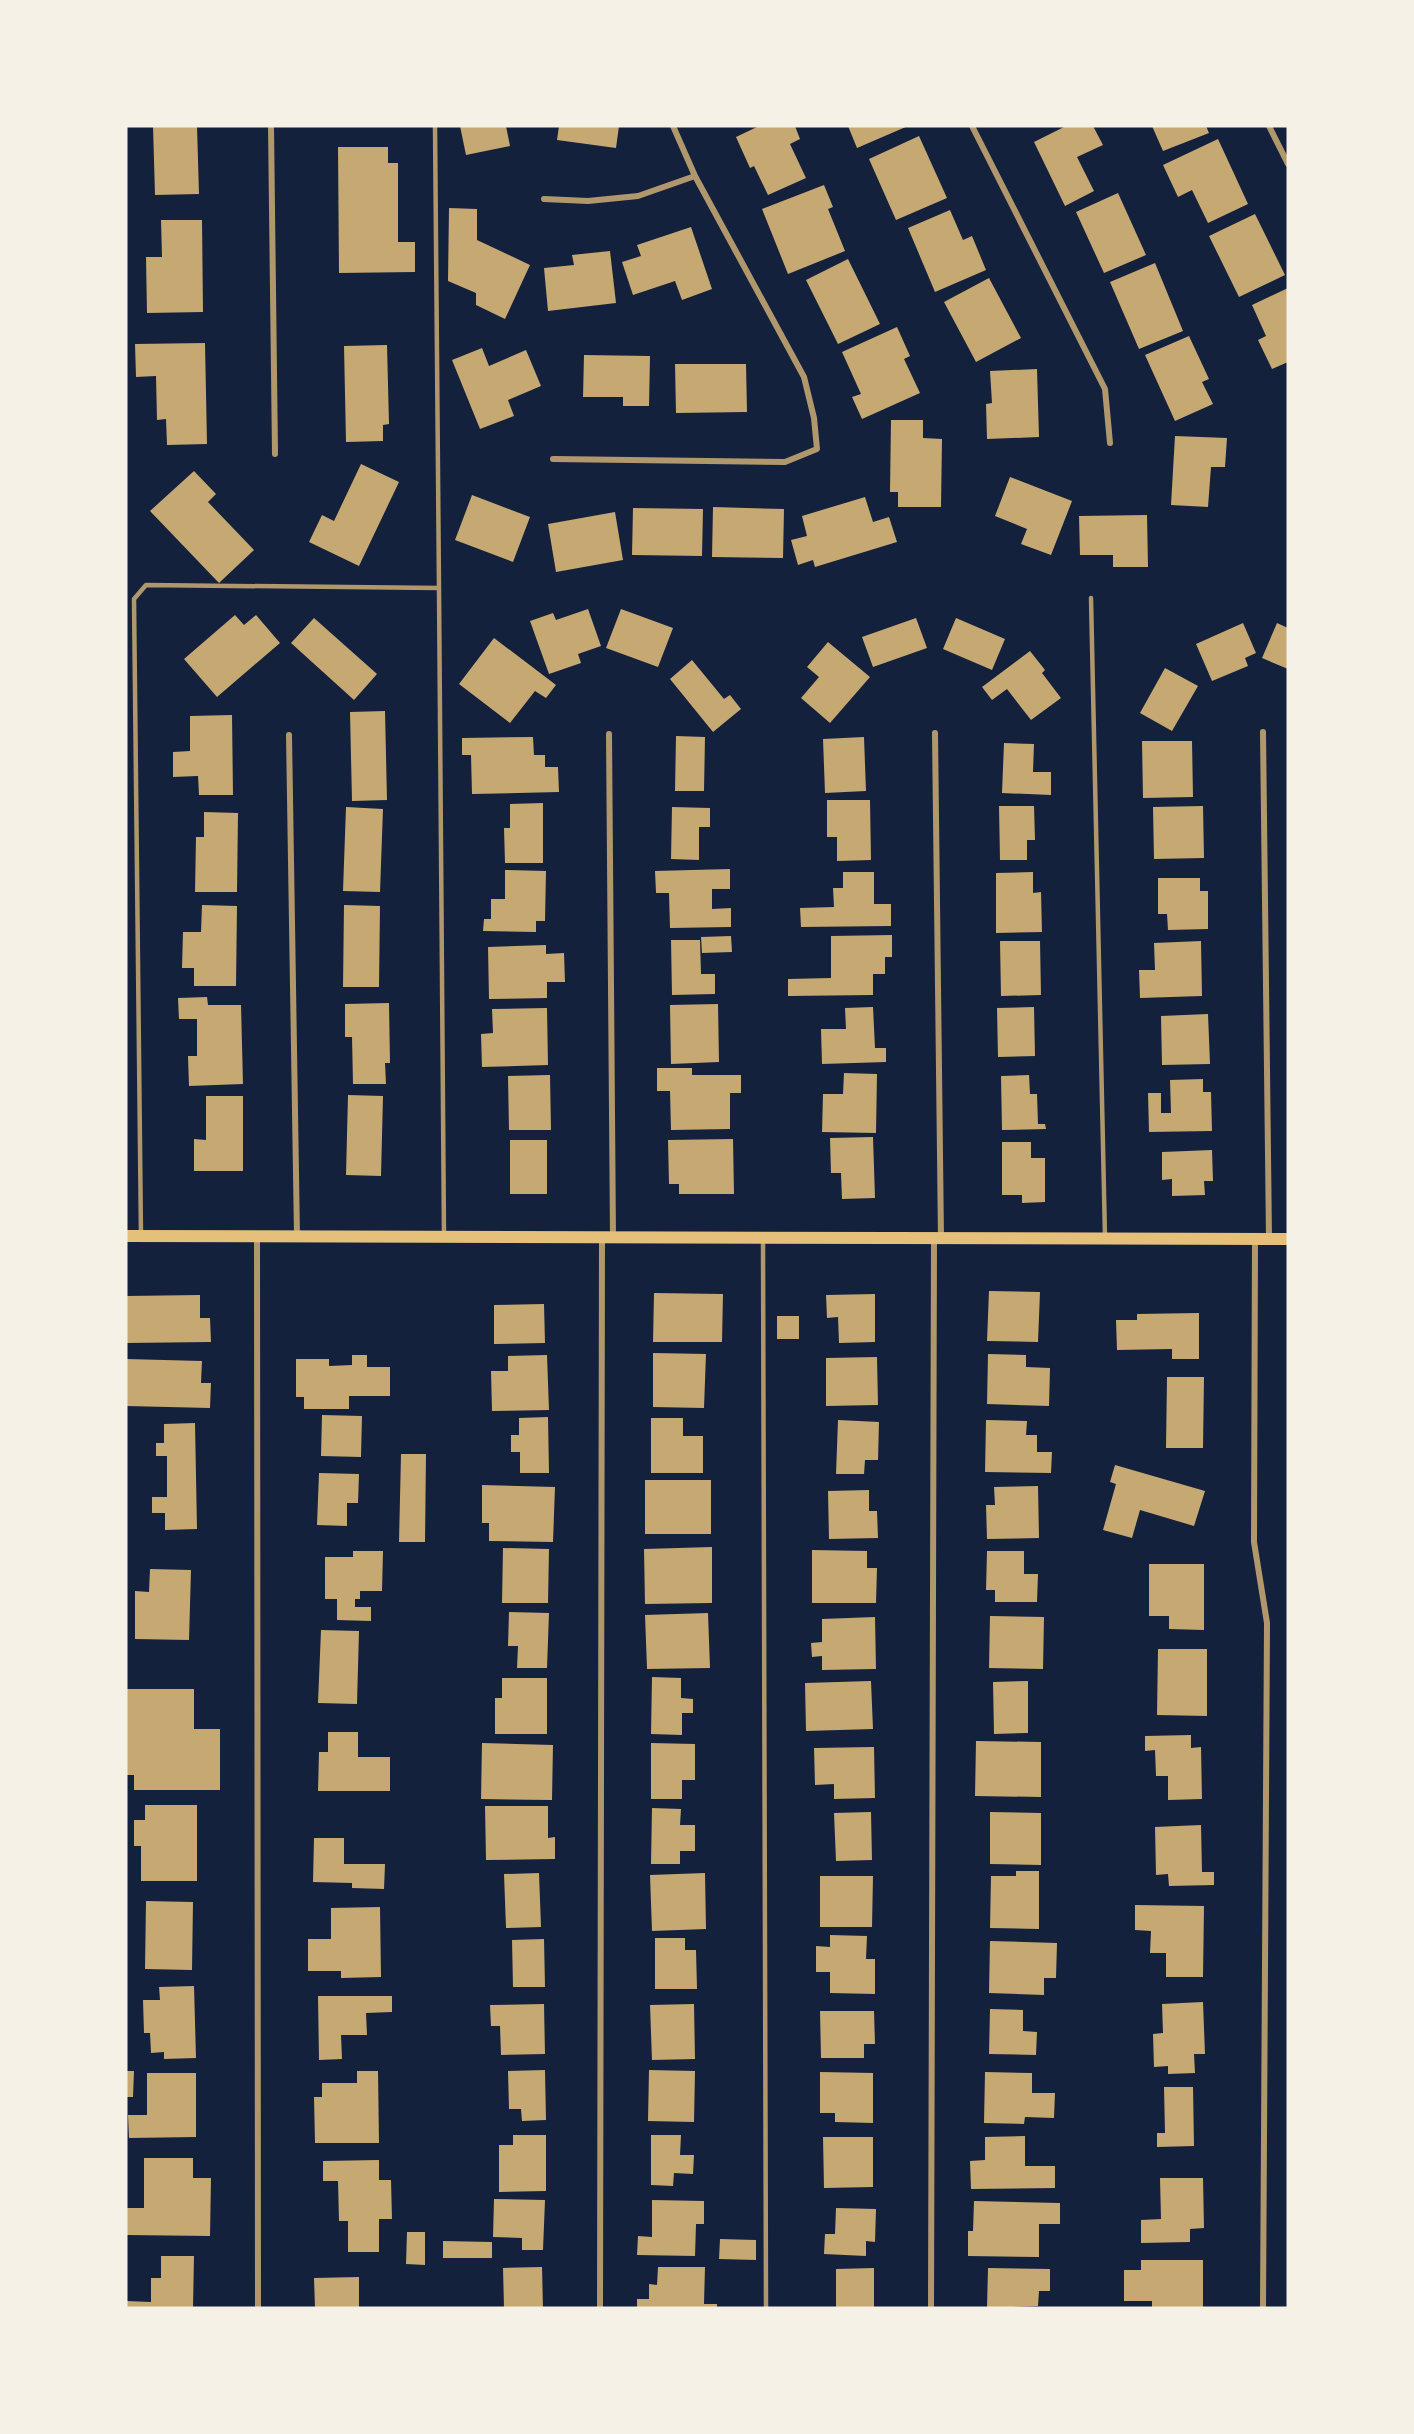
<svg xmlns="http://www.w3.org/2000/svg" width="1414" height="2434" viewBox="0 0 1414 2434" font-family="Ubuntu,sans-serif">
  <rect width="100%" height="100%" fill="#14213d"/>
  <!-- building -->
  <path fill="#c6a872" d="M153,126H197L199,194L155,195Z
    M460,126H506L510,146L466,155Z
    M559,126H619L616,148L557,140Z
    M759,126H795L800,139L790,144L806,178L768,195L754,166L750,168L736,137Z
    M848,126H908L857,148Z
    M1066,126H1093L1103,145L1077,157L1094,191L1065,206L1034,142Z
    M1152,126H1206L1209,133L1163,151Z
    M919,136L947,198L896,220L869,159Z
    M1218,139L1248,204L1208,223L1192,190L1178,197L1163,165Z
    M338,147H388V163H398V242H415V272L339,273Z
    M824,185L833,207L828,209L845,251L788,274L762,209Z
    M1118,193L1146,255L1104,273L1076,212Z
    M449,208L477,209V240L530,265L505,319L476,305V293L448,281Z
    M950,210L963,240L972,236L986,270L935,292L908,228Z
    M1255,214L1285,275L1239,297L1209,236Z
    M161,220H202L203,312L147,313L146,257H162Z
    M691,227L712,289L682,300L675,281L633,295L622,262L641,256L637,245Z
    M610,251L616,303L548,311L544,268L574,265L572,255Z
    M848,259L880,324L838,344L806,280Z
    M1155,263L1183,331L1139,349L1110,282Z
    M989,278L1021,338L976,362L944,302Z
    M1288,288V362L1272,369L1258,340L1266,336L1252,305Z
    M897,327L910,356L904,359L920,393L862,419L852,397L861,394L842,352Z
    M1189,336L1209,379L1202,382L1213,404L1175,421L1145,355Z
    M205,343L207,444L167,445L166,419L157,420L156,376L136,377L135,344Z
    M387,345L389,424L383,425V441L346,442L344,346Z
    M482,348L489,366L526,350L541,386L508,400L514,416L480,429L452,360Z
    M584,355L650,356L649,406H623V397H583Z
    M675,364H746L747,412L676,413Z
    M1037,369L1039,437L987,439L986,404L992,403L990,371Z
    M891,420H923V438L942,439L941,507H898V492H890Z
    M1175,436L1227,438L1225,467H1211L1208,507L1171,505Z
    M361,464L399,482L359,566L309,542L322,515L334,521Z
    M194,471L216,494L208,502L254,550L219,583L150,511Z
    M1010,477L1072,501L1051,555L1021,544L1027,529L995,516Z
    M472,495L530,517L513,562L455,540Z
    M865,497L873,522L889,517L897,542L815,567L813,560L798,565L791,540L807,536L802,516Z
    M713,507L784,509L783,558L712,557Z
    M633,508L703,509L702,556L632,555Z
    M615,512L623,560L556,572L548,524Z
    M1147,515L1148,567H1113V555H1080L1079,516Z
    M588,609L601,646L578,654L581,663L549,674L530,621L553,613L556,620Z
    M621,609L673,628L658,667L606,648Z
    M235,615L244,625L256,615L280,643L217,697L184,659Z
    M314,618L377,674L354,700L291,643Z
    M916,618L927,648L873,667L862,637Z
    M956,618L1005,639L992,670L943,649Z
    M1243,623L1256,653L1245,658L1248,666L1212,681L1196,644Z
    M1277,623L1288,628V669L1262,658Z
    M494,638L556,685L546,698L535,691L510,723L459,684Z
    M828,642L870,677L830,723L801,698L819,677L807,667Z
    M1030,651L1045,670L1042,673L1061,698L1031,720L1007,689L992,700L982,687Z
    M692,660L724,699L730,695L741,709L713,732L670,679Z
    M1165,668L1198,686L1172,731L1140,713Z
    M385,711L387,800L352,801L350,712Z
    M232,715L233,795H199L198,776L173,777V752L190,751V716Z
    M676,736L705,737L704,791H675Z
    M533,737L534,755H545V767H558L559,792L472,794L471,755H462V738Z
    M864,737L866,791L825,793L823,739Z
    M1142,741H1192L1193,797L1143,798Z
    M1004,743L1034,744L1033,772H1051V795L1002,793Z
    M827,800H870L871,860L837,861V837H827Z
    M543,803V863H505L504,828H510V804Z
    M999,806H1034L1035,840H1027V860H1000Z
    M1203,806L1204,858L1154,859L1153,807Z
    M346,807L383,809L380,892L343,891Z
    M672,807L710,808V827H699V860L671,859Z
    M204,812L238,813L237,892H195L196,837H204Z
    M730,869V889H712V909L731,908V927L670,928L669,893H656L655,871Z
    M505,870L546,871L545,921H536V932L483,931L484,919H491V899H505Z
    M843,872H874V904H891V926L801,927L800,908L834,907L833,888H843Z
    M1033,872V893L1041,892L1042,932L996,933V873Z
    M1158,878H1200V891H1208V929L1168,930L1167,914H1158Z
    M202,905L237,906L236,986H194V968H182L183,932H201Z
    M344,905L380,906L379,987H343Z
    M892,935V957H885V974H873V995L788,996V979L831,978V936Z
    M731,936L732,952L702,953L701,937Z
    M671,940H700L701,974H715V994L672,995Z
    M1000,941H1040L1041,995L1001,996Z
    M1201,941L1202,996L1140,998L1139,970H1155L1154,943Z
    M546,945V954L564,953L565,982H547V998L489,999L488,947Z
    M207,997L208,1005H241L243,1084L189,1086L188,1056H197V1019H179L178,998Z
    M389,1003L390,1063H385L386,1084H353L352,1037H345V1004Z
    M718,1004L719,1062L671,1064L670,1005Z
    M873,1007L875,1048H886V1062L822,1064L821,1029H846L845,1008Z
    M1034,1007L1035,1056L998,1057L997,1008Z
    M547,1008L548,1065L482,1067L481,1034L493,1033L492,1009Z
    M1208,1014L1210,1064L1162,1065L1161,1016Z
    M657,1068H692V1075H741V1093H730V1129L671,1130L670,1091H657Z
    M844,1073L877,1074L876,1133L822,1132L823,1094H843Z
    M550,1075L551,1130H509L508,1076Z
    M1029,1075L1030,1094H1037L1038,1124H1045L1046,1129L1002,1130L1001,1076Z
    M1203,1079V1092H1211L1212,1131L1149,1132L1148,1093H1161V1113H1171L1170,1080Z
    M348,1095L383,1096L381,1176L346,1175Z
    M206,1096H243V1171H194V1139L206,1140Z
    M873,1137L875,1198L842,1199L841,1173H831L830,1138Z
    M733,1139L734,1194H679V1184H669L668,1140Z
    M510,1140H547V1194H510Z
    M1002,1142H1031V1158H1045V1202L1022,1203V1195H1002Z
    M1212,1150L1213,1181H1204L1205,1195L1172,1196V1179L1162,1180V1152Z
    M989,1291L1040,1292L1038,1342L987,1341Z
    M654,1293L723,1294L722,1342H653Z
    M875,1294V1342L839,1343L838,1317L827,1318L826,1295Z
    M200,1295V1318H210L211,1342L126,1343V1296Z
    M544,1304L545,1343L494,1344V1305Z
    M1199,1313V1359H1172V1349L1117,1350L1116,1320H1137V1314Z
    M777,1316H799V1339H777Z
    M653,1353L706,1354L704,1408L653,1407Z
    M988,1354L1026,1355V1367L1050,1368L1049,1406L987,1404Z
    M352,1355H367V1367H390V1396H349V1409H304V1397H296V1359H329V1366L352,1365Z
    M547,1355L549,1410L492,1411L491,1371H508V1356Z
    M877,1357L878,1405L826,1406V1358Z
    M126,1359L202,1361L201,1383H211L210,1408L126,1406Z
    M1167,1377H1204L1203,1448H1166Z
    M322,1415L362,1416L361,1457L321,1456Z
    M548,1417L549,1473H520V1452H511V1435H519V1418Z
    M651,1418H683V1436H703V1473H651Z
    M838,1420L879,1422L878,1460H865L864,1474H836Z
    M986,1420L1027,1421L1026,1435H1037V1452H1052L1051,1473L985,1472Z
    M195,1423L197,1529L165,1530V1513H152V1497H167V1456H156V1443H164V1424Z
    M401,1454H426L425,1542H399Z
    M1115,1465L1205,1491L1194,1526L1140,1510L1132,1538L1103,1530L1116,1484L1110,1482Z
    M319,1473L359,1474L358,1503H347V1526L317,1525Z
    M645,1480H711V1534H645Z
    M482,1485L555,1487L553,1542L489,1541V1523H482Z
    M1038,1486L1039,1538L987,1539L986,1505H995L994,1487Z
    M869,1490V1511H877L878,1538L829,1539L828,1491Z
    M712,1547V1603L645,1604L644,1549Z
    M503,1548L549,1549L548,1603H502Z
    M812,1550L867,1551V1568H877L876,1603H812Z
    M353,1551H383L382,1591H360V1599H355V1607H371V1621L337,1620V1599H325V1557H353Z
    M987,1551H1024V1574H1038L1037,1602H995V1590H986Z
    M1149,1564H1204V1630L1169,1629V1616H1149Z
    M150,1569L191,1570L189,1640L135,1639V1591L149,1592Z
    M509,1612L549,1613L547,1668H517L518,1646H508Z
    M708,1613L710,1668L647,1669L645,1615Z
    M990,1616L1044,1617L1043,1669L989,1668Z
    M875,1617L876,1669L822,1670V1656L812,1657L811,1643L822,1642V1619Z
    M321,1630L359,1631L357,1704L318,1703Z
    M1158,1649H1207V1716L1157,1715Z
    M652,1677L681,1678V1698L693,1699V1713H682V1735L651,1734Z
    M502,1678H547V1734H495V1698H502Z
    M871,1681L873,1729L806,1731L805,1683Z
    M1028,1681V1733L994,1734L993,1682Z
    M126,1689H194V1729H220V1790H134V1775H126Z
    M328,1732H358V1757H390V1791H318L319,1752H328Z
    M1191,1735V1748L1201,1747L1202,1799L1168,1800V1776H1156L1155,1750L1145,1751V1736Z
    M976,1741L1041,1742V1797L975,1796Z
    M482,1743L553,1745L552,1800L481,1799Z
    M651,1743L695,1744V1780H682V1799H651Z
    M874,1747L875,1798L834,1799V1784L815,1785L814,1748Z
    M145,1805H197V1881H141V1846H134V1820H145Z
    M485,1806H548V1838L555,1837V1859L486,1860Z
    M652,1808L681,1809L680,1825H695V1851H680V1864H651Z
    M871,1812L872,1860L836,1861L834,1813Z
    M990,1812L1041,1813V1865L990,1864Z
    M1201,1825L1202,1872H1214V1885L1169,1886L1168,1874L1156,1875L1155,1827Z
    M314,1838H344V1864H385L384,1889L352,1888V1883L313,1882Z
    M1016,1871H1039V1929L990,1928L991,1876H1016Z
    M539,1873L541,1927L506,1928L504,1874Z
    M705,1873L706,1929L652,1931L650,1875Z
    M820,1876H873L872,1927H820Z
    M146,1901L193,1902L192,1970L145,1969Z
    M1135,1905L1204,1906L1203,1977H1166V1953H1150L1151,1931L1135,1930Z
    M380,1907L381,1977L341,1978V1971H308V1939H331V1908Z
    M830,1935L867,1936L866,1959H875V1994L830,1993V1972H816V1946L830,1947Z
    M655,1938H685V1950H696L697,1989H655Z
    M544,1939L545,1987H513L512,1940Z
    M990,1941L1057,1943L1056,1978H1044V1995L989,1993Z
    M194,1986L196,2058L164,2059V2052L151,2053L150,2033H144L143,2000H160L159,1987Z
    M318,1996H392V2012L366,2013L367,2035H341L342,2059L319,2060Z
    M1203,2002L1205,2054H1194L1195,2073L1168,2074V2066L1154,2067L1153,2034L1163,2033L1162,2004Z
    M544,2004L545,2054L501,2055L500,2026H491L490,2005Z
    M694,2004L695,2059L652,2060L650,2005Z
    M990,2009L1023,2010V2031L1037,2032L1036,2055L989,2054Z
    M820,2011H874L875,2044H864V2058H821Z
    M545,2070L546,2120L522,2121L521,2109H509L508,2071Z
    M649,2070L695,2071L694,2122L648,2121Z
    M126,2071H134L133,2097H126Z
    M357,2071H378L379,2143H315L314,2097H322V2083H357Z
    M820,2072L873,2073V2123L835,2122V2113H820Z
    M985,2072L1032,2073V2093H1055L1054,2118L1025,2117L1024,2124L984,2123Z
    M147,2073H196V2137L129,2138L128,2115H147Z
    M1164,2087H1193L1194,2146L1157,2147V2133H1165Z
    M513,2135H546V2191L499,2192V2145H513Z
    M651,2135H681L680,2155H694L693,2174L674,2173L673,2186L651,2185Z
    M1025,2136V2166H1055V2188L971,2189L970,2161L985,2160V2137Z
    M823,2137H873V2187L824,2188Z
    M144,2158H193V2178H211L210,2236L126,2235V2208H144Z
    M379,2160V2180H391L392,2219H379V2252H348V2221H339L338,2181H323V2161Z
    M1160,2178H1203L1204,2228L1190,2229V2242L1141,2243V2220L1161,2219Z
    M494,2199L545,2200L543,2250H522V2238L493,2237Z
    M652,2200L704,2201V2224H696L695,2256L637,2255L638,2236L652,2237Z
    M974,2201L1060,2203V2224H1039V2257L968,2256V2231H973Z
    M836,2208L876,2209L875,2242L866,2241V2256L824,2254L825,2234H835Z
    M407,2232H425V2265L406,2264Z
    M720,2239L756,2240V2260L719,2259Z
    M443,2241L492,2242V2258H443Z
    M161,2256H194L193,2308H126V2301L151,2302V2278H161Z
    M1141,2260H1203V2308H1152V2301H1124V2270H1141Z
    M542,2267L543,2308H504L503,2268Z
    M658,2267H705L704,2304H717V2308H637V2299H649V2284L657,2285Z
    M874,2268V2308H836V2269Z
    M988,2268L1050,2269V2291H1039L1038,2306L987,2308Z
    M359,2277V2308H315L314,2278Z"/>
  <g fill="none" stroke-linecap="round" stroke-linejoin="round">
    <!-- service -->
    <path stroke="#b1986c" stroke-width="4.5" d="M439,588L444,1236
      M1091,598L1105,1237
      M141,1236L134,599L146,585L439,588L435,126
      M763,1239L766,2308"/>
    <!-- minor -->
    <path stroke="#b1986c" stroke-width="6" d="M271,126L275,454
      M972,126L1105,389L1110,443
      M1269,126L1288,164
      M544,199L588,201L638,196L695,176
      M553,459L785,462L817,449L814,418L804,377L695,176L673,126
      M1263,732L1269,1238
      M935,733L941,1239
      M609,734L613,1238
      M289,735L297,1236
      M257,1236L258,2308
      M1255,1239L1254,1542L1267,1623L1263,2308
      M600,2308L602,1238
      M931,2308L934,1239"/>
    <!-- secondary -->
    <path stroke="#e5c07b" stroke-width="12" d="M126,1236L1288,1239"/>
  </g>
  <!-- border -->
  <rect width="1414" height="2434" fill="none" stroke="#f6f1e7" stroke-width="255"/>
</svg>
